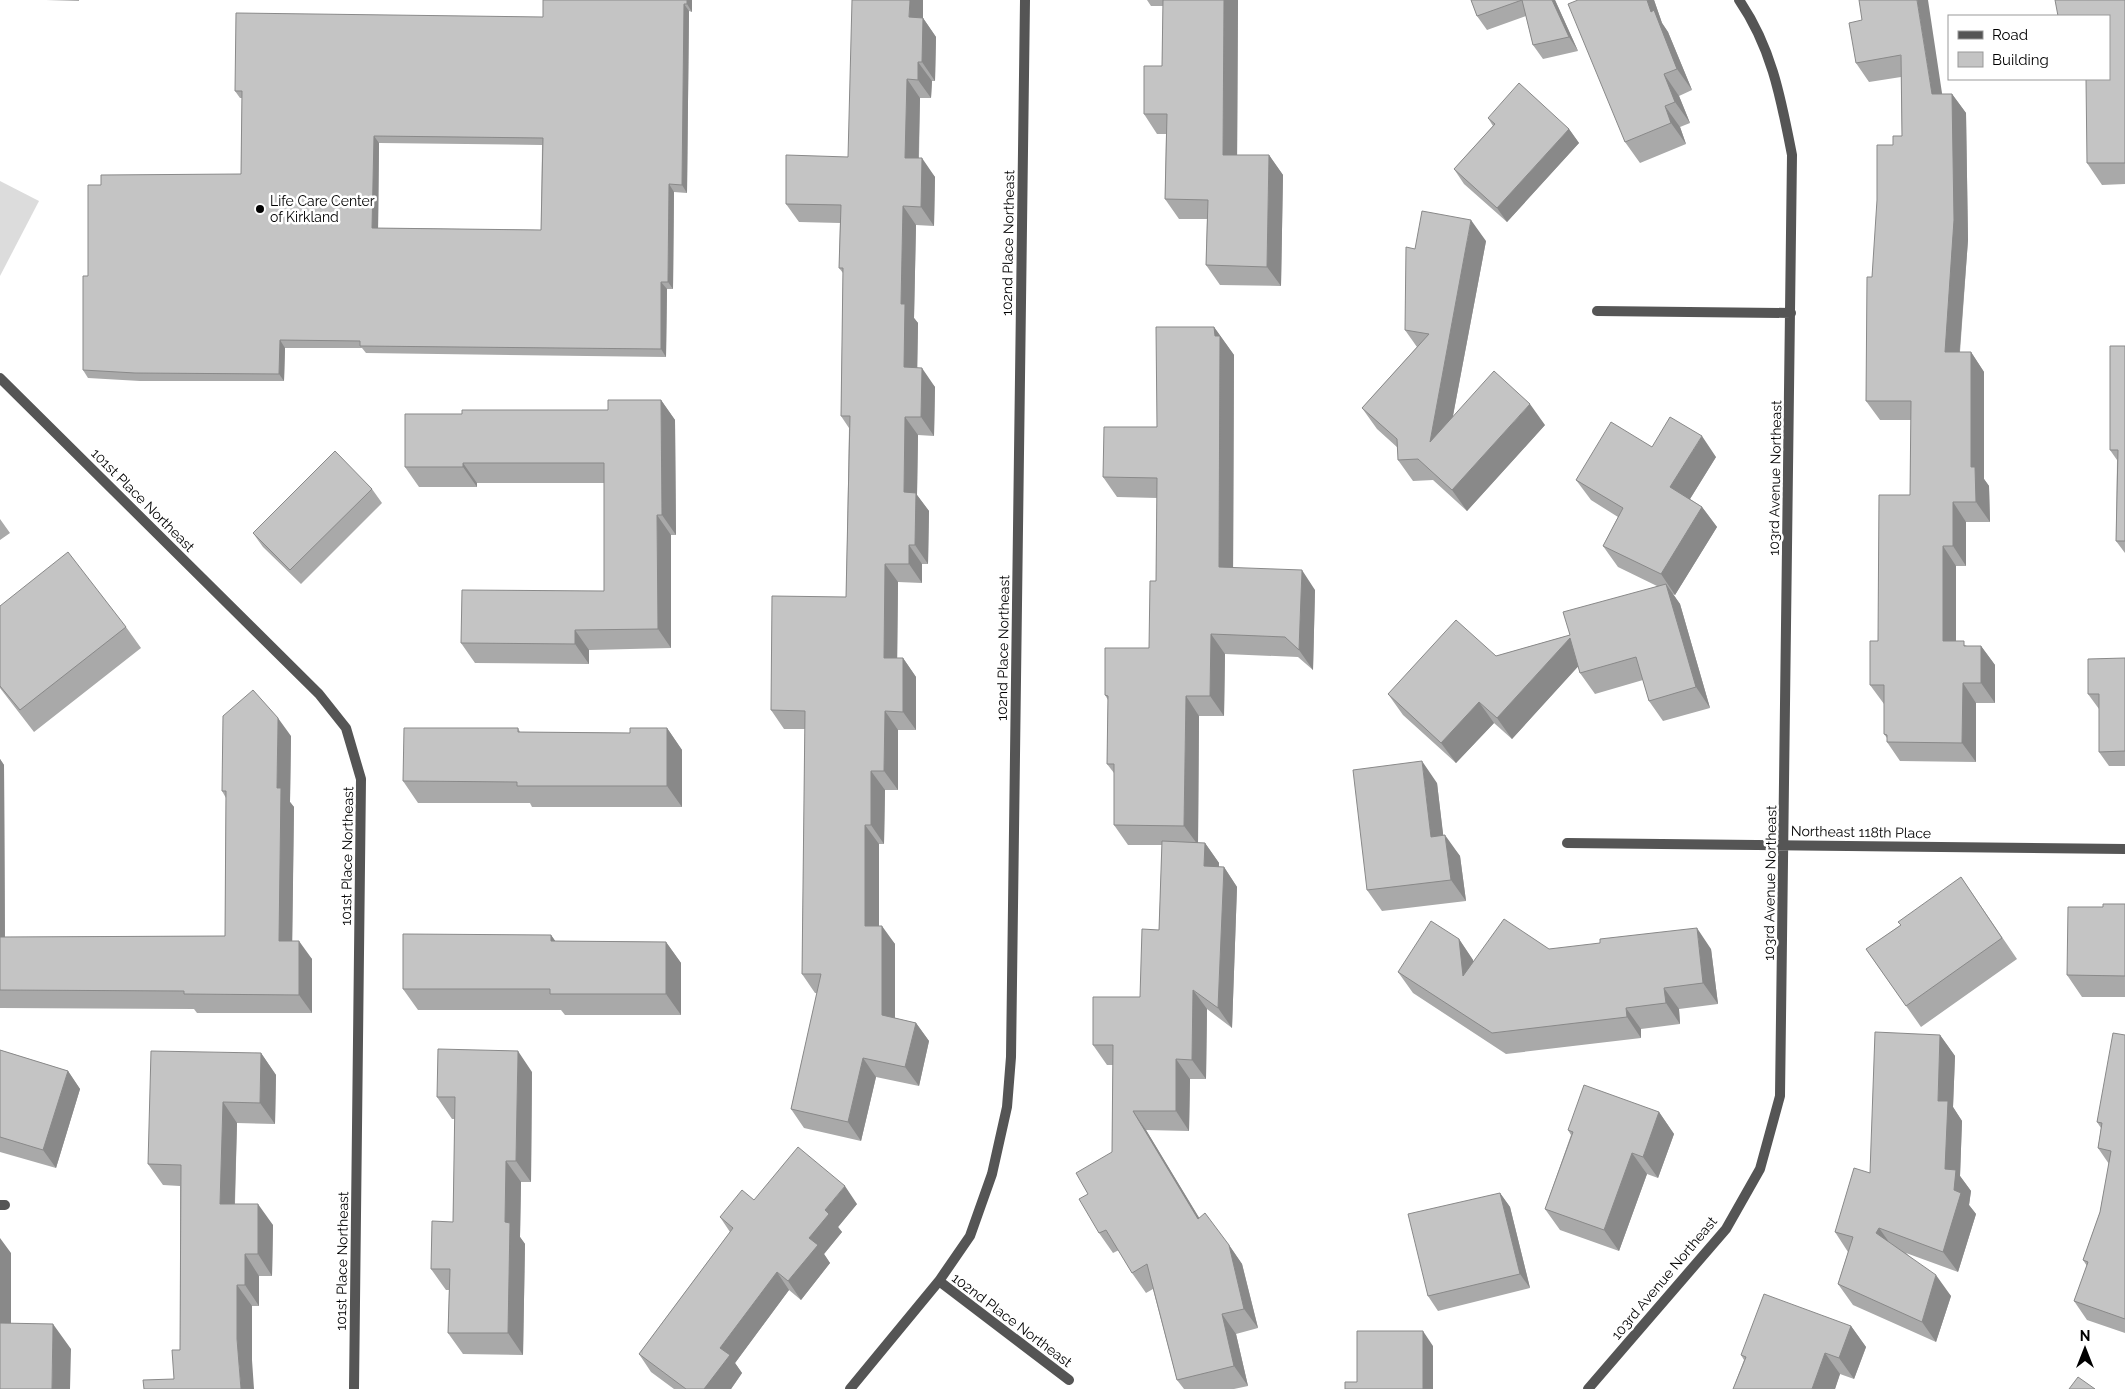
<svg xmlns="http://www.w3.org/2000/svg" width="2125" height="1389" viewBox="0 0 2125 1389" font-family="Raleway,sans-serif">
  <rect width="100%" height="100%" fill="#fff"/>
  <!-- green -->
  <path fill="#dcdcdc" d="M0,181L39,201L0,276Z"/>
  <g fill="none" stroke-linecap="round" stroke-linejoin="round">
    <!-- minor -->
    <path stroke="#555" stroke-width="10" d="M1597,311L1791,313
      M0,378L319,694L346,728L361,779L354,1389
      M1567,843L2125,849
      M0,1205H5
      M939,1281L1069,1380
      M850,1389L939,1281L970,1236L992,1174L1007,1107L1011,1057L1025,0
      M1588,1389L1726,1229L1760,1169L1780,1096L1792,155C1781,99 1772,48 1739,0"/>
  </g>
  <!-- wall -->
  <path fill="#a9a9a9" fill-rule="evenodd" d="M46,0H79V1Z
    M692,0V12L689,11L687,193L674,192L673,289H667L666,357L366,353L362,348H285L284,381H140L88,378L83,370L88,276L101,185L241,174L242,98H240L235,91L543,17ZM379,143L542,145L541,230L378,228Z
    M1147,0H1238L1237,155H1269L1283,175L1281,286L1220,285L1206,265L1207,219H1179L1165,199L1166,134H1157L1144,114L1162,66L1163,6H1151Z
    M1471,0H1555L1578,51L1543,59L1533,45L1526,16L1487,30L1477,16Z
    M1578,0H1654L1662,23L1668,32L1692,90L1679,96L1690,123L1680,127L1686,144L1640,163L1625,142Z
    M2125,0V184L2102,185L2087,163L2109,16Z
    M923,18L936,37L935,81H932L931,98H920L919,158L935,177L934,226L916,225L914,318L918,323L917,368L935,387L934,436L918,435L917,495L929,511L928,564H922V583L898,582L897,658H903L916,677V730H898V790H885L884,844H879V926L895,944V1018L916,1023L929,1041L919,1086L876,1077L861,1141L804,1128L791,1109L817,993H815L802,974L805,729H784L771,710L846,597L849,428L841,416L843,273L839,268L840,223L799,222L786,204L848,157Z
    M1862,20L1942,94H1952L1966,113L1968,240L1960,352H1971L1984,372V479L1989,486L1990,522H1966V566H1956V641L1967,646H1981L1995,665V703H1976V762L1900,761L1887,742V738L1884,734V704L1870,685L1878,641L1910,495L1911,420H1880L1866,401L1872,277L1893,145L1902,136L1901,77L1869,82L1856,63Z
    M1488,118L1569,129L1579,143L1507,222L1464,184L1454,169L1493,126Z
    M1486,241L1453,416L1545,425L1467,511L1433,480L1413,481L1398,460V448L1377,429L1362,408L1417,347L1405,330L1415,249Z
    M1214,327L1234,355L1233,568L1315,590L1313,670L1298,657L1225,654L1224,716H1199L1198,843H1205L1219,863V867H1224L1237,887L1232,1028L1207,1009L1206,1079H1190L1189,1131L1146,1130L1199,1218L1229,1245L1242,1264L1258,1328L1236,1334L1248,1386L1234,1389H1184L1177,1380L1153,1289L1146,1293L1132,1273L1119,1250L1113,1253L1099,1233L1088,1194L1112,1152L1113,1065H1107L1093,1045L1140,997L1159,930L1162,845H1128L1114,825V773L1107,764L1108,700L1105,695L1149,648L1156,581L1157,498L1117,497L1103,477L1157,427Z
    M2125,346V553L2116,541L2117,460L2110,450Z
    M661,400L675,420L676,535H671V648L589,650V664L475,663L461,643L604,591V483H477V487H419L405,467L462,414L608,410Z
    M1652,447L1716,457L1690,499L1702,507L1717,527L1675,595L1673,594L1680,604L1710,708L1663,721L1649,701L1643,680L1595,694L1580,673L1578,666L1512,739L1494,723L1456,763L1403,715L1388,694L1496,656L1570,635L1657,586L1618,567L1603,546L1618,517L1591,500L1576,480Z
    M372,489L382,503L301,584L263,547L253,533Z
    M0,519L10,533L0,540Z
    M0,606L126,627L141,648L34,732L0,688Z
    M2125,658V766H2109L2099,752V709L2088,694Z
    M518,728L520,732L630,733L667,728L682,750V807H532L530,803H418L403,781Z
    M291,736L290,802L294,807L292,941L312,959V1013H197L194,1009L0,1008V759L4,765L5,937L225,936L226,798L222,791Z
    M1437,783L1443,835L1460,856L1466,901L1382,911L1367,890Z
    M1961,877L2017,959L1921,1027L1866,949L1901,925Z
    M2125,904V997H2082L2067,975L2103,907Z
    M551,935L555,941L666,942L681,963V1015H565L561,1010H418L403,989Z
    M1459,939L1473,960V962L1549,949H1711L1718,1004L1679,1009L1680,1024L1641,1029V1038L1506,1054L1413,993L1398,972Z
    M1940,1035L1955,1056L1953,1107L1962,1121L1960,1176L1971,1191L1969,1205L1976,1214L1958,1272L1906,1253L1951,1296L1936,1342L1853,1305L1838,1284L1848,1252L1835,1232L1870,1173Z
    M2125,1035V1333L2087,1320L2074,1301L2087,1266L2083,1260L2100,1212L2109,1164L2098,1148L2101,1128L2097,1122Z
    M0,1050L68,1071L80,1089L56,1168L0,1152Z
    M261,1053L276,1075L275,1124L237,1123L235,1204L273,1225L272,1276H259V1306H252V1360L174,1379L180,1350V1186L163,1185L148,1164Z
    M532,1072L531,1182H521L520,1237L525,1244L523,1355L463,1354L448,1333L449,1290H446L431,1269L453,1222L455,1119H452L437,1097Z
    M1659,1112L1674,1134L1658,1178L1647,1174L1619,1251L1560,1230L1545,1209L1571,1135L1568,1130Z
    M1500,1193L1510,1207L1530,1288L1438,1311L1428,1296Z
    M754,1200L857,1204L838,1227L842,1232L824,1254L830,1263L801,1300L789,1290L735,1363L742,1373L731,1389H674L651,1372L639,1354L730,1232L720,1217Z
    M1851,1326L1866,1347L1854,1379L1840,1374L1835,1389H1733L1744,1360L1741,1355Z"/>
  <!-- shaded-wall -->
  <path fill="#898989" d="M687,0H692V12L687,4Z
    M910,0H923V18L936,37L935,81L922,62L909,17Z
    M1224,0H1238L1237,174L1223,155Z
    M1552,0H1555L1578,51L1569,37Z
    M1647,0H1654L1662,23L1668,32L1692,90L1677,69L1651,12Z
    M1917,0H1928L1945,113L1932,94Z
    M684,4L689,11L687,193L682,185Z
    M918,62L932,81L931,98L918,80Z
    M1664,74L1679,96L1690,123L1675,102Z
    M907,79L920,98L918,177L905,158Z
    M1952,94L1966,113L1968,240L1958,372L1945,352Z
    M1665,106L1680,127L1686,144L1671,123Z
    M1569,129L1579,143L1507,222L1497,208Z
    M374,136L379,143L378,235L372,228Z
    M1269,155L1283,175L1281,286L1267,267Z
    M922,158L935,177L934,226L921,207Z
    M669,184L674,192L673,289L668,282Z
    M903,206L916,225L914,318L918,323L917,386L904,367L901,304Z
    M1471,220L1486,241L1444,463L1430,442Z
    M661,282L667,289L666,357L661,349Z
    M1214,327L1234,355L1233,587L1219,567Z
    M280,340L285,348L284,381L279,374Z
    M1971,352L1984,372V479L1989,486L1990,522L1976,502L1971,467Z
    M922,368L935,387L934,436L921,417Z
    M661,400L675,420L676,535L662,515Z
    M1530,404L1545,425L1467,511L1452,490Z
    M905,417L918,435L917,495L929,511L928,564L915,545L904,492Z
    M1702,436L1716,457L1685,507L1670,487Z
    M463,463L477,483V487L463,467Z
    M1953,502L1966,522V566L1953,546Z
    M1702,507L1717,527L1675,595L1661,574Z
    M657,515L671,535V648L658,629Z
    M909,545L922,564V583L909,564Z
    M1943,546L1956,566V661L1943,641Z
    M885,564L898,582L897,677L884,658Z
    M1302,570L1315,590L1313,670L1299,650Z
    M1666,584L1680,604L1710,708L1696,687Z
    M575,630L589,650V664L575,644Z
    M1211,634L1225,654L1224,716L1210,696Z
    M1570,638L1585,659L1512,739L1497,718Z
    M1981,646L1995,665V703L1981,683Z
    M903,658L916,677V730L903,712Z
    M1963,683L1976,703V762L1962,743Z
    M1186,696L1199,716L1198,845L1184,826Z
    M1479,702L1494,723L1456,763L1441,743Z
    M885,711L898,730V790L884,771Z
    M278,718L291,736L290,802L294,807L292,959L279,941L277,788Z
    M667,728L682,750V807L667,786Z
    M0,759L4,765L5,955L0,948Z
    M1422,761L1437,783L1446,858L1431,837Z
    M871,771L885,790L884,844L871,825Z
    M865,825L879,844V944L865,926Z
    M1445,835L1460,856L1466,901L1451,880Z
    M1205,843L1219,863L1218,886L1204,866Z
    M1224,867L1237,887L1232,1028L1218,1008Z
    M882,926L895,944V1034L882,1015Z
    M1697,928L1711,949L1718,1004L1703,983Z
    M551,935L566,956L551,941Z
    M1459,939L1473,960L1478,997L1463,976Z
    M299,941L312,959V1013L299,995Z
    M666,942L681,963V1015L666,994Z
    M1664,988L1679,1009L1680,1024L1666,1003Z
    M1193,990L1207,1009L1206,1079L1192,1060Z
    M1626,1008L1641,1029V1038L1627,1017Z
    M916,1023L929,1041L919,1086L905,1067Z
    M1940,1035L1955,1056L1953,1107L1962,1121L1960,1176L1971,1191L1969,1205L1976,1214L1958,1272L1943,1252L1954,1190L1945,1169L1938,1101Z
    M518,1051L532,1072L531,1182L516,1161Z
    M261,1053L276,1075L275,1124L260,1103Z
    M863,1058L876,1077L861,1141L848,1122Z
    M1176,1059L1190,1079L1189,1131L1176,1111Z
    M68,1071L80,1089L56,1168L43,1150Z
    M223,1102L237,1123L234,1225L220,1204Z
    M1133,1111L1146,1130L1212,1239L1198,1219Z
    M1659,1112L1674,1134L1658,1178L1643,1157Z
    M1632,1153L1647,1174L1619,1251L1604,1230Z
    M506,1161L521,1182L520,1237L525,1244L523,1355L508,1333L505,1222Z
    M845,1186L857,1204L838,1227L842,1232L824,1254L830,1263L801,1300L788,1281L809,1238L825,1210Z
    M1500,1193L1510,1207L1530,1288L1520,1274Z
    M258,1204L273,1225L272,1276L258,1254Z
    M1879,1228L1894,1249L1876,1233Z
    M0,1238L11,1253V1348L0,1333Z
    M1229,1245L1242,1264L1258,1328L1244,1309Z
    M245,1254L259,1276V1306L245,1285Z
    M777,1272L789,1290L735,1363L742,1373L731,1389H704L720,1348Z
    M1936,1275L1951,1296L1936,1342L1922,1322Z
    M237,1285L252,1306V1360L254,1389H241L237,1339Z
    M1222,1314L1236,1334L1248,1386L1234,1366Z
    M53,1324L71,1349L70,1389H52Z
    M1851,1326L1866,1347L1854,1379L1839,1358Z
    M1423,1331L1433,1346V1389H1423Z
    M1825,1353L1840,1374L1835,1389H1812Z"/>
  <!-- building -->
  <path fill="#c4c4c4" stroke="#898989" fill-rule="evenodd" d="M543,0H687V4H684L682,185L669,184L668,282H661V349L360,346V341L280,340L279,374L135,373L83,370V276H88V185H101V175L241,174L242,91H235L236,13L543,17ZM374,136L543,138L541,230L372,228Z
    M852,0H910L909,17L923,18L922,62H918V80L907,79L905,158H922L921,207L903,206L901,304H905L904,367L922,368L921,417H905L904,492L916,493L915,545H909V564H885L884,658H903V712L885,711L884,771H871V825H865V926H882V1015L916,1023L905,1067L863,1058L848,1122L791,1109L821,974H802L805,711L771,710L772,596L846,597L850,416H841L843,268H839L841,205L786,204V155L848,157Z
    M1163,0H1224L1223,155H1269L1267,267L1206,265L1208,200L1165,199L1167,114H1144V66H1162Z
    M1471,0H1552L1569,37L1533,45L1522,0L1477,16Z
    M1578,0H1647L1651,12L1654,10L1677,69L1664,74L1675,102L1665,106L1671,123L1625,142L1568,4Z
    M1859,0H1917L1932,94H1952L1954,220L1945,352H1971V467H1975L1976,502H1953V546H1943V641H1964V646H1981V683H1963L1962,743L1887,742V735L1884,734V685H1870V641H1878L1879,495H1910L1911,401H1866L1867,277H1872L1877,200V145H1893V136H1902L1901,55L1856,63L1849,23L1862,20Z
    M2055,0H2125V163H2087L2086,79H2109V16H2058Z
    M1519,83L1569,129L1497,208L1454,169L1495,124L1488,118Z
    M1422,211L1471,220L1430,442L1494,371L1530,404L1452,490L1418,459L1398,460L1397,439L1362,408L1429,334L1405,330L1406,247L1415,249Z
    M1156,327H1214L1215,336H1220L1219,567L1302,570L1299,650L1285,637L1211,634L1210,696H1186L1184,826L1114,825V764H1107L1108,696L1105,695V648H1149L1150,581H1156L1157,478L1103,477L1104,427H1157Z
    M2110,346H2125V541H2116L2118,450H2110Z
    M608,400H661L662,515H657L658,629L575,630V644L461,643L462,590L604,591V463H463V467H405V414H462V410H608Z
    M1670,417L1702,436L1670,487L1702,507L1661,574L1603,546L1623,508L1576,480L1611,422L1652,447Z
    M335,451L372,489L290,570L253,533Z
    M68,552L126,627L20,710L0,686V606Z
    M1666,584L1696,687L1649,701L1636,657L1580,673L1570,638L1497,718L1479,702L1441,743L1388,694L1456,620L1496,656L1570,635L1563,612Z
    M2125,658V751L2099,752V694H2088V659Z
    M253,690L278,718L277,788H281L279,941H299V995L184,994V991L0,990V937L225,936L226,791H222L223,716Z
    M404,728H518V732L630,733V728H667V786H517V782L403,781Z
    M1422,761L1431,837L1445,835L1451,880L1367,890L1353,770Z
    M1162,841L1205,843L1204,866L1224,867L1218,1008L1193,990L1192,1060L1176,1059V1111H1133L1198,1219L1205,1213L1229,1245L1244,1309L1222,1314L1234,1366L1177,1380L1147,1264L1132,1273L1106,1230L1099,1233L1079,1199L1088,1194L1076,1173L1112,1152L1113,1045H1093V997H1140L1142,929L1159,930Z
    M1961,877L2002,938L1906,1006L1866,949L1901,925L1898,922Z
    M2103,904H2125V976L2067,975L2068,907H2103Z
    M1504,919L1549,949L1600,943V939L1697,928L1703,983L1664,988L1666,1003L1626,1008L1627,1017L1492,1033L1398,972L1431,921L1459,939L1463,976Z
    M403,934L551,935V941L666,942V994H550V989H403Z
    M1875,1032L1940,1035L1938,1101H1948L1945,1169L1956,1170L1954,1190L1961,1193L1943,1252L1879,1228L1876,1233L1936,1275L1922,1322L1838,1284L1853,1237L1835,1232L1854,1168L1870,1173Z
    M2113,1033L2125,1035V1319L2074,1301L2088,1262L2083,1260L2100,1212L2111,1151L2098,1148L2102,1123L2097,1122Z
    M438,1049L518,1051L516,1161H506L505,1222L510,1223L508,1333H448L450,1269H431L432,1221L453,1222L455,1097H437Z
    M0,1050L68,1071L43,1150L0,1137Z
    M151,1051L261,1053L260,1103L223,1102L220,1204H258V1254H245V1285H237V1339L241,1389H144L143,1380L174,1379L172,1350H180L181,1165L148,1164Z
    M1584,1085L1659,1112L1643,1157L1632,1153L1604,1230L1545,1209L1573,1132L1568,1130Z
    M798,1147L845,1186L825,1210L829,1214L809,1238L818,1245L788,1281L777,1272L720,1348L730,1355L704,1389H686L639,1354L733,1228L720,1217L742,1190L754,1200Z
    M1500,1193L1520,1274L1428,1296L1408,1214Z
    M1764,1294L1851,1326L1839,1358L1825,1353L1812,1389H1733L1746,1357L1741,1355Z
    M0,1323L53,1324L52,1389H0Z
    M1357,1331H1423V1389H1345V1382H1357Z
    M2078,1377L2095,1389H2069Z"/>
  <!-- markers -->
  <circle fill="#000" stroke="#fff" stroke-width="2" cx="260" cy="209" r="5"/>
  <g text-anchor="middle" stroke-width="5" stroke-linejoin="round" paint-order="stroke">
    <!-- poi labels -->
    <g font-size="14" fill="#000" stroke="#fff" text-anchor="start">
      <text x="270" y="206">Life Care Center<tspan x="270" dy="16">of Kirkland</tspan></text>
    </g>
    <!-- street labels -->
    <g font-size="14" fill="#000" stroke="#fff">
      <text transform="translate(1008 243) rotate(-89)" y="5">102nd Place Northeast</text>
      <text transform="translate(1775 478) rotate(-89)" y="5">103rd Avenue Northeast</text>
      <text transform="translate(143 500) rotate(45)" y="5">101st Place Northeast</text>
      <text transform="translate(1003 648) rotate(-89)" y="5">102nd Place Northeast</text>
      <text transform="translate(1861 832) rotate(1)" y="5">Northeast 118th Place</text>
      <text transform="translate(347 856) rotate(-89)" y="5">101st Place Northeast</text>
      <text transform="translate(1770 883) rotate(-89)" y="5">103rd Avenue Northeast</text>
      <text transform="translate(342 1261) rotate(-89)" y="5">101st Place Northeast</text>
      <text transform="translate(1664 1278) rotate(-50)" y="5">103rd Avenue Northeast</text>
      <text transform="translate(1012 1320) rotate(37)" y="5">102nd Place Northeast</text>
    </g>
  </g>
  <!-- legend -->
  <rect x="1948" y="15" width="162" height="65" fill="#ffffff" stroke="#999999"/>
  <rect x="1958" y="31" width="25" height="8" fill="#555555" stroke="#999999"/>
  <text x="1992" y="40" font-size="15" fill="#000000">Road</text>
  <rect x="1958" y="52" width="25" height="15" fill="#c4c4c4" stroke="#999999"/>
  <text x="1992" y="65" font-size="15" fill="#000000">Building</text>
  <!-- north arrow -->
  <g transform="translate(2085 1349)" stroke="#ffffff" stroke-width="4" paint-order="stroke">
  <path d="M0-4L9 19L0 12L-9 19Z" fill="#000000"/>
  <text y="-8" font-size="14" font-weight="bold" text-anchor="middle" fill="#000000">N</text>
  </g>
</svg>
